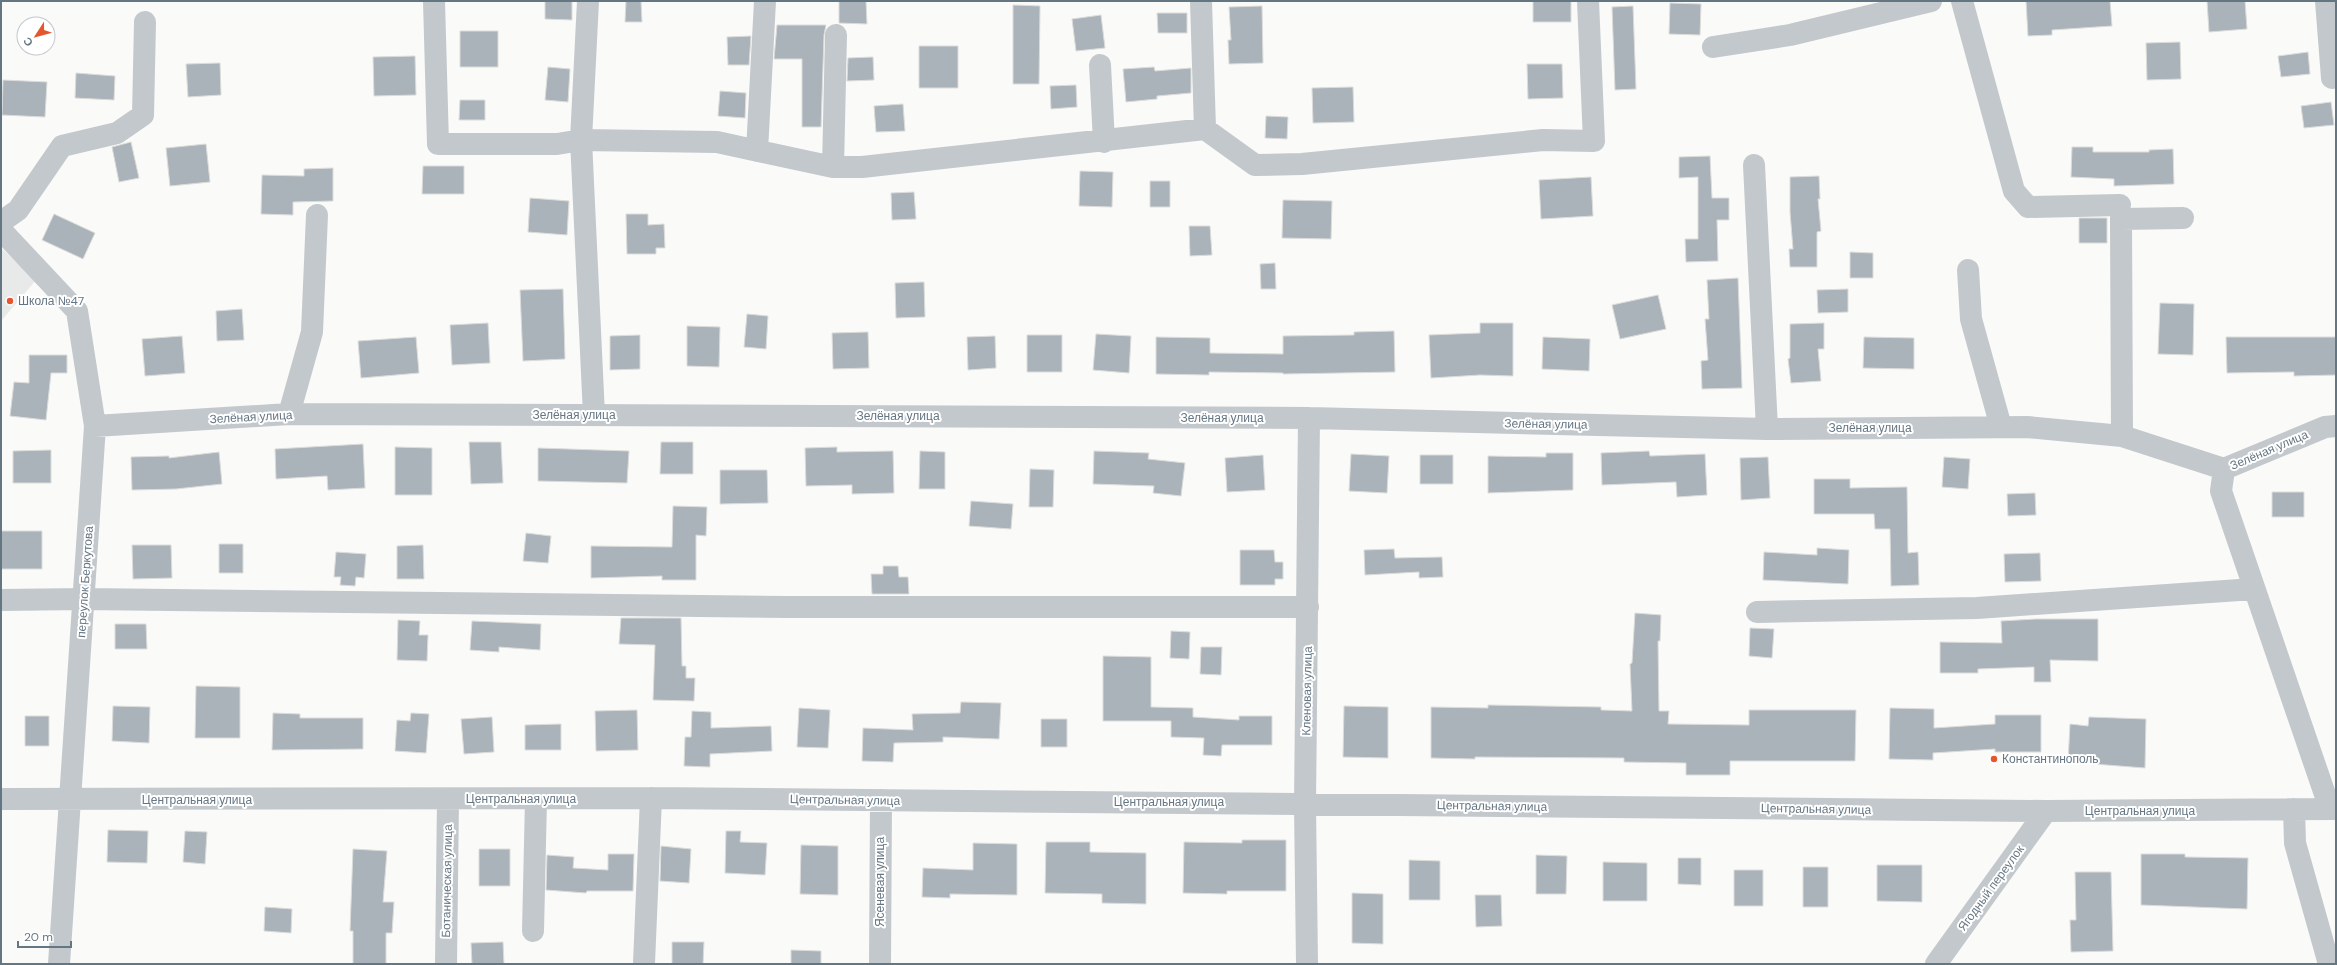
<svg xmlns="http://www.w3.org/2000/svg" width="2337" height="965" viewBox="0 0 2337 965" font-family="'DM Sans',sans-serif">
  <rect width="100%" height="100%" fill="#fafaf8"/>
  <!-- built -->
  <path fill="#e8e9e9" d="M1,248L36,280L1,321Z"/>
  <!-- building -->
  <path fill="#aab3b9" stroke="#dcdcda" d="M545,1H572V20L545,19Z
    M626,1H641L642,22H625Z
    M839,1H866L867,24L839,23Z
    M1533,1H1571V22H1533Z
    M2026,1H2110L2112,26L2052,30V35L2028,36Z
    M2207,1H2245L2247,29L2209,32Z
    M1670,3L1701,4L1700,35L1669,34Z
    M1013,5L1040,6L1039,84H1013Z
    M1262,6L1263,63L1229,64L1228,40H1231L1229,7Z
    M1633,6L1636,89L1615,90L1612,7Z
    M1157,13H1187V33H1158Z
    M1101,15L1105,48L1076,51L1072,19Z
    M777,25H826L824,35L821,127H802V59H774Z
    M460,31H498V67H460Z
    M751,36L749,65H728L727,37Z
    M2180,42L2181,79L2147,80L2146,43Z
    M919,46H958V88H919Z
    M2308,52L2310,74L2281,77L2278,56Z
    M415,56L416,95L374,96L373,57Z
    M873,57L874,80L847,81L848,58Z
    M220,63L221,95L188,97L186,64Z
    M1527,64H1562L1563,98L1528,99Z
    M548,67L570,69L568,102L545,100Z
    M1154,67L1155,71L1191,68V93L1157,96V99L1126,102L1123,69Z
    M76,73L115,76L114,100L75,98Z
    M3,80L47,82L45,117L2,115Z
    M1076,85L1077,107L1051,109L1050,86Z
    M1353,87L1354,122L1313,123L1312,88Z
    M720,91L746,93L745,118L718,116Z
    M460,100H485V120H459Z
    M2331,102L2334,125L2304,128L2301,106Z
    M903,104L905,131L876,132L874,106Z
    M1266,116L1288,117L1287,139L1265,138Z
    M131,142L139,178L119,182L112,147Z
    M206,144L210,182L170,186L166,148Z
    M2072,147H2093V152H2149V150L2173,149L2174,184L2114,186V179L2071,177Z
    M1710,156L1712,198H1729V220H1717L1718,261L1686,262L1685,239H1698V177L1679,178V157Z
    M423,166H464V194H422Z
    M333,168V201L293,202V215L261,214L262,175L304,176V169Z
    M1080,171L1113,172L1112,207L1079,206Z
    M1819,176L1820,199H1818L1821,231L1817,232V267H1790L1789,249H1793L1790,212V177Z
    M1591,177L1593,216L1541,219L1539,180Z
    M1150,181H1170V207H1150Z
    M914,192L916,219L892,220L891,193Z
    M530,198L569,201L567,235L528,232Z
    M1283,200L1332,201L1331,239L1282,238Z
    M54,214L95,233L83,259L42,240Z
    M626,214H648V225L664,224L665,248H656V254H627Z
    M2079,218H2107V243H2079Z
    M1189,226H1210L1212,255L1190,256Z
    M1850,252L1873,253V278H1850Z
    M1275,263L1276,289H1261L1260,264Z
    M1738,278L1742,388L1702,389L1701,361L1708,360L1705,319H1709L1707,280Z
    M924,282L925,317L896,318L895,283Z
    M563,289L565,359L523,361L520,290Z
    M1848,289V312L1818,313L1817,290Z
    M1658,295L1666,329L1620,339L1612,305Z
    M2160,303L2194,304L2193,355L2158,354Z
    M242,309L244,340L217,341L216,311Z
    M747,314L768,316L766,349L744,347Z
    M488,323L490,363L452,365L450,325Z
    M1480,323H1513V376L1480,375L1431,378L1429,335L1480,333Z
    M1824,323V349H1818L1821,381L1791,383L1788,359L1790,358V324Z
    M687,326L720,327L719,367L687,366Z
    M1394,331L1395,372L1283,374V373L1209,372V375L1156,374V337L1210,338V353L1283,354V336L1354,335V332Z
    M868,332L869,368L833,369L832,333Z
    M1096,334L1131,336L1129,373L1093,370Z
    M640,335V369L610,370V336Z
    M1027,335H1062V372H1027Z
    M182,336L185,373L145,376L142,339Z
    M995,336L996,368L968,370L967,337Z
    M416,337L419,373L361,378L358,341Z
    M1543,337L1590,339L1589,371L1542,369Z
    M1864,337L1914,338V369L1863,368Z
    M2226,337H2336V375L2294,376V372L2227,373Z
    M29,355H67V373H51L46,420L10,416L14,382L29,383Z
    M469,442H501L503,483L471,484Z
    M661,442H693V474H660Z
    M363,444L365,488L328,490L327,476L276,479L275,449Z
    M395,447L432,448V495H395Z
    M837,447V452L893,451L894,493L852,494V485L806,486L805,448Z
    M538,448L629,451L627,483L538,481Z
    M51,450V483H13V451Z
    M920,451L945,452V489H919Z
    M1094,451L1149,453L1148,459L1185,463L1181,496L1153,493L1154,486L1093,484Z
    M1649,451L1650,456L1705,454L1707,495L1677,497L1676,482L1602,485L1601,453Z
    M219,452L222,484L176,489L132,490L131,457L169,456V458Z
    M1546,453H1573V490L1488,493V456L1546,457Z
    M1351,454L1389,456L1387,493L1349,491Z
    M1263,455L1265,490L1227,492L1225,458Z
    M1420,455H1453V484H1420Z
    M1768,457L1770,498L1741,500L1740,458Z
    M1944,457L1970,459L1968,489L1942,487Z
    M1030,469L1054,470L1053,507H1029Z
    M720,470H767L768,503L720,504Z
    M1814,479H1850V488L1907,487L1908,553L1918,552L1919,585L1891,586L1890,529H1875L1874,514H1814Z
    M2272,492H2304V517H2272Z
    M2035,493L2036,515L2008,516L2007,494Z
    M971,501L1013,504L1011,529L969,526Z
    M673,506L707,507L706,536L696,535V580H662V576L591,578V546L672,547Z
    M1,531H42V569H1Z
    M526,533L551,536L548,563L523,561Z
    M219,544H243V573H219Z
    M132,545H171L172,578L133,579Z
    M423,545L424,579H397V546Z
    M1817,548L1849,550L1848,584L1763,580L1764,552L1817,555Z
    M1394,549L1395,558L1442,557L1443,577L1419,578V572L1365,575L1364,550Z
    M1240,550H1274L1275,562H1283V579H1275V585H1240Z
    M336,552L366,554L364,578L356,577L355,586L340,585L341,577H334Z
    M2040,553L2041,581L2005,582L2004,554Z
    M883,566H898L899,577H908L909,594H872L871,574H883Z
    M1635,613L1661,615L1660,641H1658L1659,711H1669L1668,724L1749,725V710H1856L1855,761H1730V775H1686V763L1624,762V758L1475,757V759L1431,758V707L1488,708V705L1601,707V710L1632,711L1630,664L1632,663Z
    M621,618H681L682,666H686V678H695L694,701L653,700L655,645L619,644Z
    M2036,619H2098V661L2050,660L2051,682H2034V667L1978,669V673H1940V642L2002,643L2001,621Z
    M398,620L420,621L419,635H428L427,661L397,660Z
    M472,621L541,624L540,650L499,647V652L470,650Z
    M115,624H146L147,649H115Z
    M1750,628L1774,629L1772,658L1749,656Z
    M1171,631L1190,632L1189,659L1170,658Z
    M1201,647H1222L1221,675L1200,674Z
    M1103,656L1151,657V707L1193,708V717L1239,720V716H1272V745H1222L1221,756L1203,755L1204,738L1171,737V721H1103Z
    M196,686L240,687V738H195Z
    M961,702L1001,703L999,739L943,737V742L894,743L893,762L862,761L863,728L913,730L912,714L960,713Z
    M113,706L150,707L149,743L112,741Z
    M1344,706L1388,707V758L1343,757Z
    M799,708L830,710L828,748L797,747Z
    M1890,708L1934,709V728L1995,724V715H2041V752H1995V749L1933,753V760L1889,759Z
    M637,710L638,750L596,751L595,711Z
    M692,711L711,712V728L771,726L772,751L710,754V767L684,766L685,737H691Z
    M273,713L300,714V718H363V749L272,750Z
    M411,713L429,714L426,753L395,751L397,720L410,721Z
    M25,716H49V746H25Z
    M492,717L494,752L464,754L461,719Z
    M2089,717L2146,719L2145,768L2068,762L2070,724L2088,726Z
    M1041,719H1067V747H1041Z
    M561,724V750H525V725Z
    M108,830L148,831L147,863L107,862Z
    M185,831L207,832L205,864L183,862Z
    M726,831H741L740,842L767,843L765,875L725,873Z
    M1242,840H1286V891H1227V894L1183,893L1184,842L1242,843Z
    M1046,842H1090V852L1146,853V904L1102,903V894L1045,893Z
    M973,843L1017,844V895L950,894V898L922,897L923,868L973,870Z
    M801,845L838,846V895L800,894Z
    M661,846L691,849L689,883L660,881Z
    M353,849L387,851L383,902H394L392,933H386V964H353V931H350Z
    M479,849H510V886H479Z
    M608,854H634L633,891H587L586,893L546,890L547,855L574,857L573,868L608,870Z
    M2141,854H2185V857L2248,858L2247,909L2141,905Z
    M1536,855L1567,856L1566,894H1536Z
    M1678,858H1701V885L1678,884Z
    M1409,860L1440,861V900H1409Z
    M1603,862L1647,863V901H1603Z
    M1877,865H1922V902L1877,901Z
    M1803,867H1828V907H1803Z
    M1734,870H1763V906H1734Z
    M2075,872H2111L2113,951L2071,952L2070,920H2076Z
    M1352,893L1383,894V944L1352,943Z
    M1475,895H1501L1502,926L1476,927Z
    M265,907L292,909L291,933L264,931Z
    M503,942L504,964H472L471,943Z
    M672,942H704L703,964H672Z
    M791,950L821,951V964H791Z"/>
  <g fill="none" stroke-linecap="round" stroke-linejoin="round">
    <!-- minor -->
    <path stroke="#c3c8cc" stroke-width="22" d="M434,1L438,144H557L581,140L717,142L833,167H862L1205,129L1255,165L1302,164L1543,140L1594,141L1588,1
      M588,1L581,140L594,415
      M1201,1L1205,129
      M1962,1L2014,191L2028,207L2120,205
      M2326,1L2332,78
      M1713,47L1790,35L1931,1
      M1100,65L1104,142
      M757,151L765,1
      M1754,165L1767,429
      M833,167L836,35
      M1,222L18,210L62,146L117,133L143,115L145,22
      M1,230L77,311L95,426L59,964
      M1968,270L1971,319L2001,427
      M289,414L312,332L317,215
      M95,426L289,414L1309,418L1767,429L2027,427L2122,436L2224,469L2325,427L2336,426
      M2122,436L2121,219L2183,218
      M2224,469L2221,491L2330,809
      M1,600L84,599L787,607H1308
      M1757,612L1977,608L2254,589
      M1,799L651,798L2046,811L2336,809
      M2294,809L2295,843L2329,964
      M533,931L536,799
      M644,963L651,798
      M446,964L448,799
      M880,964L881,800
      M1307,964L1305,804L1309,418
      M1936,964L2046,811"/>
  </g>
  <!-- markers -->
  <g fill="#e4572e" stroke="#fff" stroke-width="1.5">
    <circle cx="10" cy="301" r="4"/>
    <circle cx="1994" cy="759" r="4"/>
  </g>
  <g text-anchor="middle" stroke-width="4" stroke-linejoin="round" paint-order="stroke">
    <!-- poi labels -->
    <g font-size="12" fill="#657683" stroke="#fff" text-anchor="start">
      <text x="18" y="305">Школа №47</text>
      <text x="2002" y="763">Константинополь</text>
    </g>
    <!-- street labels -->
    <g font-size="12" fill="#657683" stroke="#fff">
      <text x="574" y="419">Зелёная улица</text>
      <text x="898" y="420">Зелёная улица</text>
      <text transform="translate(251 417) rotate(-3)" y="4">Зелёная улица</text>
      <text x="1222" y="422">Зелёная улица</text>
      <text transform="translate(1546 424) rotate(1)" y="4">Зелёная улица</text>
      <text x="1870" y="432">Зелёная улица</text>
      <text transform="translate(2269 450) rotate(-23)" y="4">Зелёная улица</text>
      <text transform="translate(85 582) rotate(-86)" y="4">переулок Беркутова</text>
      <text transform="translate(1307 691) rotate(-89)" y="4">Кленовая улица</text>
      <text x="521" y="803">Центральная улица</text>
      <text x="197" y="804">Центральная улица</text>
      <text transform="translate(845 800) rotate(1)" y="4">Центральная улица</text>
      <text x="1169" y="806">Центральная улица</text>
      <text transform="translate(1492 806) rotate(1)" y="4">Центральная улица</text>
      <text transform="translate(1816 809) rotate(1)" y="4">Центральная улица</text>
      <text x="2140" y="815">Центральная улица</text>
      <text transform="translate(447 881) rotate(-89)" y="4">Ботаническая улица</text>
      <text transform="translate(880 882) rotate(-90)" y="4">Ясеневая улица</text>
      <text transform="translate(1991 888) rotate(-54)" y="4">Ягодный переулок</text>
    </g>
  </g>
  <!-- border -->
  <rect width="2337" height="965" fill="none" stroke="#657683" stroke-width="4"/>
  <!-- north arrow -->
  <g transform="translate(36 36) rotate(234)"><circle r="19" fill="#ffffff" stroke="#c1c8cd"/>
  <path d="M0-3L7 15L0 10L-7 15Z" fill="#e4572e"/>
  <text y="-6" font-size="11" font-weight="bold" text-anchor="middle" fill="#657683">С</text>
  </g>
  <!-- scale -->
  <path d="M18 941v6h53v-6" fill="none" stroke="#657683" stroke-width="2"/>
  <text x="24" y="941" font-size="12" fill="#657683" stroke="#ffffff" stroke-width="3" paint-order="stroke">20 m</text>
</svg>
